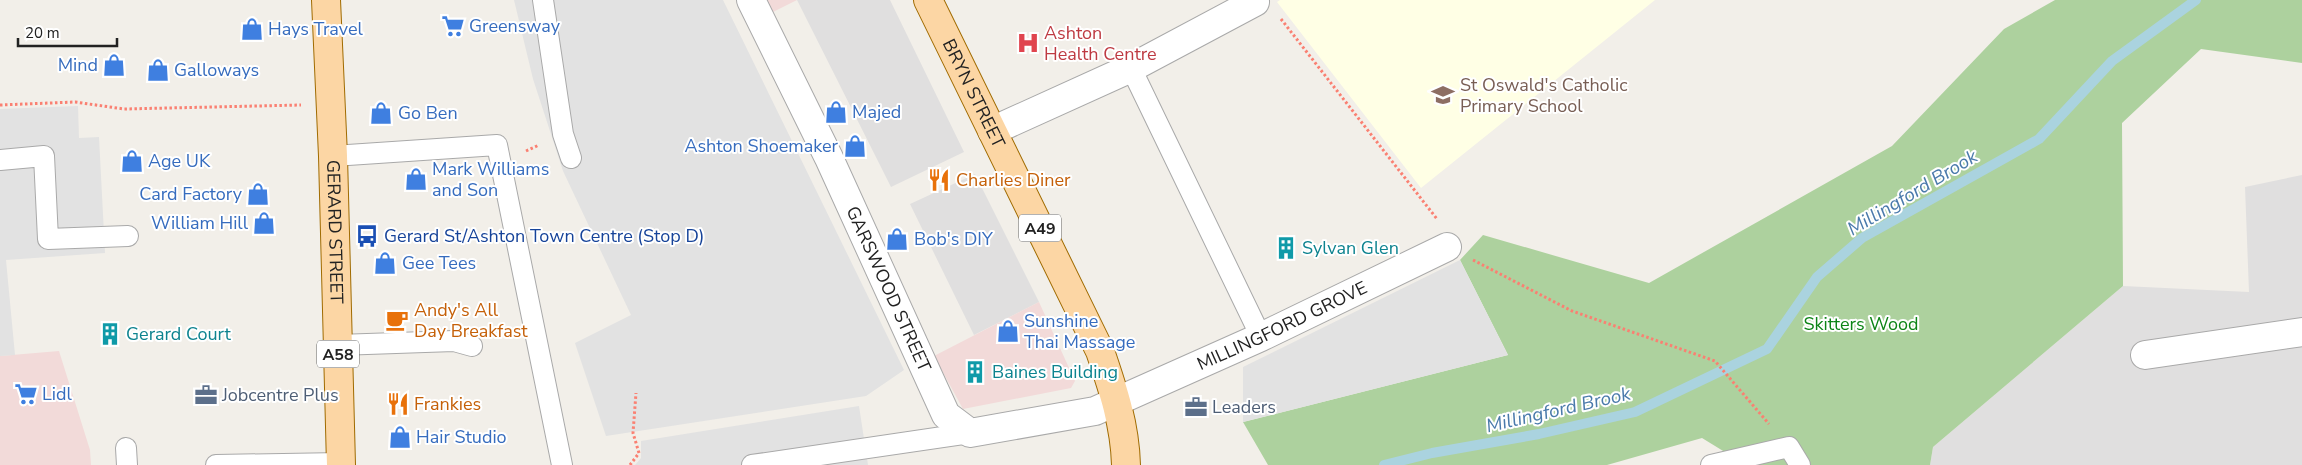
<svg xmlns="http://www.w3.org/2000/svg" width="2302" height="465" viewBox="0 0 2302 465" font-family="'Nunito Sans',sans-serif">
  <rect width="100%" height="100%" fill="#f2efe9"/>
  <!-- residential -->
  <path fill="#e0dfdf" d="M797,0H890L964,152L891,187Z
    M975,174L1039,302L974,335L910,204Z
    M2302,175V465H1930L1933,447L2123,286L2249,292L2245,187Z"/>
  <!-- commercial -->
  <path fill="#f2dad9" d="M764,0H797L771,13Z
    M1039,302L1075,381L1071,388L963,409L934,356Z
    M59,351L90,450L91,465H0V356Z"/>
  <!-- education -->
  <path fill="#ffffe5" d="M1280,0H1655L1421,188L1277,2Z"/>
  <!-- forest -->
  <path fill="#add19e" d="M2055,0H2302V63L2201,49L2122,123L2123,286L1933,447L1930,465H1746L1702,438L1607,465H1268L1243,422L1508,355L1460,260L1483,235L1649,283L1892,146L2004,29Z"/>
  <!-- parking -->
  <path fill="#e2e2e2" d="M514,0H723L904,370L866,396L606,436L575,343L631,315L563,171L533,79Z
    M78,106L79,138L99,137L105,253L6,260L15,355L0,356V109Z
    M1460,260L1508,355L1243,422V367Z
    M859,406L868,465H635L641,458V441Z"/>
  <g fill="none" stroke-linecap="round" stroke-linejoin="round">
    <!-- stream -->
    <path stroke="#aad3df" stroke-width="10" d="M1384,465L1432,453L1539,434L1635,412L1767,349L1817,277L1862,238L2039,139L2112,61L2196,0"/>
    <defs>
      <path id="lane" d="M543,0L563,134L571,158
        M1131,68L1261,337
        M333,156L497,145L562,465
        M0,160L44,156L48,239L128,236
        M338,345L454,341L472,346
        M126,448L127,465
        M216,465L341,463
        M752,465L970,433
        M1711,465L1789,447L1800,465"/>
      <g id="street">
        <path id="s1" d="M751,0L829,158L946,415L970,433L1095,411L1261,337L1447,247"/>
        <path d="M992,131L1131,68L1255,2"/>
        <path d="M2145,355L2302,332"/>
      </g>
      <g id="primary">
        <path id="s2" d="M326,0L333,156L341,465"/>
        <path id="s3" d="M928,0L1100,351C1113,389 1125,425 1126,465"/>
      </g>
    </defs>
    <!-- lane casing -->
    <use href="#lane" stroke="#a9a9a9" stroke-width="22"/>
    <!-- street casing -->
    <use href="#street" stroke="#a9a9a9" stroke-width="30"/>
    <!-- primary casing -->
    <use href="#primary" stroke="#a06b00" stroke-width="30"/>
    <!-- path -->
    <path stroke="#fa8072" stroke-width="3" stroke-dasharray="2.5 2.5" stroke-linecap="butt" d="M1281,19L1437,219
      M0,105L75,102L124,109L301,105
      M526,151L539,145
      M1473,260L1572,311L1715,361L1769,424
      M630,465L639,453L633,433L636,393"/>
    <!-- lane -->
    <use href="#lane" stroke="#fff" stroke-width="20"/>
    <!-- street -->
    <use href="#street" stroke="#fff" stroke-width="28"/>
    <!-- primary -->
    <use href="#primary" stroke="#fcd6a4" stroke-width="28"/>
  </g>
  <!-- icons -->
  <defs>
    <symbol id="supermarket-bare" viewBox="-9 -9 18 18"><path d="M-6-5.5h2.5l.6 2H6L4.5 2H-2.5L-4.4-4H-6ZM-1.5 3.2a1.3 1.3 0 1 0 .1 0ZM3 3.2a1.3 1.3 0 1 0 .1 0Z" fill="#3f7fe0" stroke="#fff" stroke-width="2.5" paint-order="stroke"/></symbol>
    <symbol id="shop-bare" viewBox="-9 -9 18 18"><path d="M-5-2.5h2.3a2.7 3.5 0 0 1 5.4 0H5L5.5 6h-11ZM-1.5-2.5h3a1.5 2.3 0 0 0-3 0Z" fill="#3f7fe0" stroke="#fff" stroke-width="2.5" paint-order="stroke"/></symbol>
    <symbol id="hospital-bare" viewBox="-9 -9 18 18"><path d="M-5-5h3v3.5h4V-5h3V5h-3V1.5h-4V5h-3Z" fill="#e0444e" stroke="#fff" stroke-width="2.5" paint-order="stroke"/></symbol>
    <symbol id="school-bare" viewBox="-9 -9 18 18"><path d="M0-5L7-2L0 1L-7-2ZM-4 1L0 2.5L4 1V4Q0 6-4 4Z" fill="#8d6e63" stroke="#fff" stroke-width="2.5" paint-order="stroke"/></symbol>
    <symbol id="restaurant-bare" viewBox="-9 -9 18 18"><path d="M-5-6h1v4h1v-4h1v4h1v-4h1v5L-1.5 .5V6h-2V.5L-5-1ZM5-6V6H3V1.5H1.5Q1.5-4 5-6Z" fill="#e8710a" stroke="#fff" stroke-width="2.5" paint-order="stroke"/></symbol>
    <symbol id="bus-bare" viewBox="-9 -9 18 18"><path d="M-5-6H5V4H4V6H2V4H-2V6H-4V4H-5ZM-3.5-4V0h7V-4ZM-3.5 1.2v1.5H-2V1.2ZM2 1.2v1.5H3.5V1.2Z" fill="#1a4fb4" stroke="#fff" stroke-width="2.5" paint-order="stroke"/></symbol>
    <symbol id="building-bare" viewBox="-9 -9 18 18"><path d="M-4-6H4V6H1V3H-1V6H-4ZM-2.5-4.3h1.7v1.8h-1.7ZM.8-4.3h1.7v1.8H.8ZM-2.5-1h1.7V.8h-1.7ZM.8-1h1.7V.8H.8Z" fill="#0f9aa8" stroke="#fff" stroke-width="2.5" paint-order="stroke"/></symbol>
    <symbol id="cafe-bare" viewBox="-9 -9 18 18"><path d="M-5.5-4.5H6V0H3Q3 3.5 0 3.5H-2.5Q-5.5 3.5-5.5 0ZM3-3.2v2h1.7v-2ZM-6 4.5H4V6H-6Z" fill="#e8710a" stroke="#fff" stroke-width="2.5" paint-order="stroke"/></symbol>
    <symbol id="office-bare" viewBox="-9 -9 18 18"><path d="M-6-3h4V-5.5h4V-3h4V5H-6ZM-1-4.5V-3h2v-1.5ZM-6 0V1H6V0Z" fill="#5c6f8a" stroke="#fff" stroke-width="2.5" paint-order="stroke"/></symbol>
  </defs>
  <g fill-rule="evenodd">
    <use href="#supermarket-bare" x="437" y="10" width="32" height="32"/>
    <use href="#shop-bare" x="236" y="13" width="32" height="32"/>
    <use href="#hospital-bare" x="1012" y="27" width="32" height="32"/>
    <use href="#shop-bare" x="98" y="49" width="32" height="32"/>
    <use href="#shop-bare" x="142" y="54" width="32" height="32"/>
    <use href="#school-bare" x="1427" y="79" width="32" height="32"/>
    <use href="#shop-bare" x="820" y="96" width="32" height="32"/>
    <use href="#shop-bare" x="365" y="97" width="32" height="32"/>
    <use href="#shop-bare" x="839" y="130" width="32" height="32"/>
    <use href="#shop-bare" x="116" y="145" width="32" height="32"/>
    <use href="#shop-bare" x="400" y="163" width="32" height="32"/>
    <use href="#restaurant-bare" x="923" y="164" width="32" height="32"/>
    <use href="#shop-bare" x="242" y="178" width="32" height="32"/>
    <use href="#shop-bare" x="248" y="207" width="32" height="32"/>
    <use href="#bus-bare" x="351" y="220" width="32" height="32"/>
    <use href="#shop-bare" x="881" y="223" width="32" height="32"/>
    <use href="#building-bare" x="1270" y="232" width="32" height="32"/>
    <use href="#shop-bare" x="369" y="247" width="32" height="32"/>
    <use href="#cafe-bare" x="381" y="304" width="32" height="32"/>
    <use href="#shop-bare" x="992" y="315" width="32" height="32"/>
    <use href="#building-bare" x="94" y="318" width="32" height="32"/>
    <use href="#building-bare" x="959" y="356" width="32" height="32"/>
    <use href="#supermarket-bare" x="10" y="378" width="32" height="32"/>
    <use href="#office-bare" x="190" y="379" width="32" height="32"/>
    <use href="#restaurant-bare" x="382" y="388" width="32" height="32"/>
    <use href="#office-bare" x="1180" y="391" width="32" height="32"/>
    <use href="#shop-bare" x="384" y="421" width="32" height="32"/>
  </g>
  <g text-anchor="middle" stroke-width="4" stroke-linejoin="round" paint-order="stroke">
    <!-- shield labels -->
    <g fill="#fff" stroke="#646464" stroke-width="1">
      <rect x="1019" y="214.5" width="42" height="27" rx="4"/>
      <rect x="317" y="340.5" width="42" height="27" rx="4"/>
    </g>
    <g font-size="16" font-weight="bold" fill="#222">
      <text x="1040" y="234">A49</text>
      <text x="338" y="360">A58</text>
    </g>
    <!-- shop labels -->
    <g font-size="18" fill="#366cbe" stroke="#fff" text-anchor="start">
      <text x="469" y="32">Greensway</text>
      <text x="268" y="35">Hays Travel</text>
      <text x="98" y="71" text-anchor="end">Mind</text>
      <text x="174" y="76">Galloways</text>
      <text x="852" y="118">Majed</text>
      <text x="398" y="119">Go Ben</text>
      <text x="838" y="152" text-anchor="end">Ashton Shoemaker</text>
      <text x="148" y="167">Age UK</text>
      <text x="432" y="175">Mark Williams<tspan x="432" dy="21">and Son</tspan></text>
      <text x="242" y="200" text-anchor="end">Card Factory</text>
      <text x="248" y="229" text-anchor="end">William Hill</text>
      <text x="914" y="245">Bob's DIY</text>
      <text x="402" y="269">Gee Tees</text>
      <text x="1024" y="327">Sunshine<tspan x="1024" dy="21">Thai Massage</tspan></text>
      <text x="42" y="400">Lidl</text>
      <text x="416" y="443">Hair Studio</text>
    </g>
    <!-- health labels -->
    <g font-size="18" fill="#be3a42" stroke="#fff" text-anchor="start">
      <text x="1044" y="39">Ashton<tspan x="1044" dy="21">Health Centre</tspan></text>
    </g>
    <!-- education labels -->
    <g font-size="18" fill="#785e54" stroke="#fff" text-anchor="start">
      <text x="1460" y="91">St Oswald's Catholic<tspan x="1460" dy="21">Primary School</tspan></text>
    </g>
    <!-- street labels -->
    <g font-size="18" fill="#222" stroke="#fff">
      <text dy="6" stroke="none"><textPath href="#s3" startOffset="104">BRYN STREET</textPath></text>
      <text dy="6" stroke="none"><textPath href="#s2" startOffset="232">GERARD STREET</textPath></text>
      <text dy="6" stroke="none"><textPath href="#s1" startOffset="320">GARSWOOD STREET</textPath></text>
      <text dy="6" stroke="none"><textPath href="#s1" startOffset="821">MILLINGFORD GROVE</textPath></text>
    </g>
    <!-- food labels -->
    <g font-size="18" fill="#c56008" stroke="#fff" text-anchor="start">
      <text x="956" y="186">Charlies Diner</text>
      <text x="414" y="316">Andy's All<tspan x="414" dy="21">Day Breakfast</tspan></text>
      <text x="414" y="410">Frankies</text>
    </g>
    <!-- transit labels -->
    <g font-size="18" fill="#164399" stroke="#fff" text-anchor="start">
      <text x="384" y="242">Gerard St/Ashton Town Centre (Stop D)</text>
    </g>
    <!-- culture labels -->
    <g font-size="18" fill="#0d838f" stroke="#fff" text-anchor="start">
      <text x="1302" y="254">Sylvan Glen</text>
      <text x="126" y="340">Gerard Court</text>
      <text x="992" y="378">Baines Building</text>
    </g>
    <!-- park labels -->
    <g font-size="18" fill="#0c8416" stroke="#fff">
      <text x="1861" y="330">Skitters Wood</text>
    </g>
    <!-- service labels -->
    <g font-size="18" fill="#4e5e75" stroke="#fff" text-anchor="start">
      <text x="222" y="401">Jobcentre Plus</text>
      <text x="1212" y="413">Leaders</text>
    </g>
    <!-- water labels -->
    <g font-size="19" font-style="italic" fill="#4a7aab" stroke="#fff">
      <text transform="translate(1912 192) rotate(-31)" y="7">Millingford Brook</text>
      <text transform="translate(1558 409) rotate(-13)" y="7">Millingford Brook</text>
    </g>
  </g>
  <!-- scale -->
  <path d="M18 38v8h99v-8" fill="none" stroke="#222222" stroke-width="2.5"/>
  <text x="25" y="38" font-size="15" fill="#222222" stroke="#ffffff" stroke-width="4" paint-order="stroke">20 m</text>
</svg>
